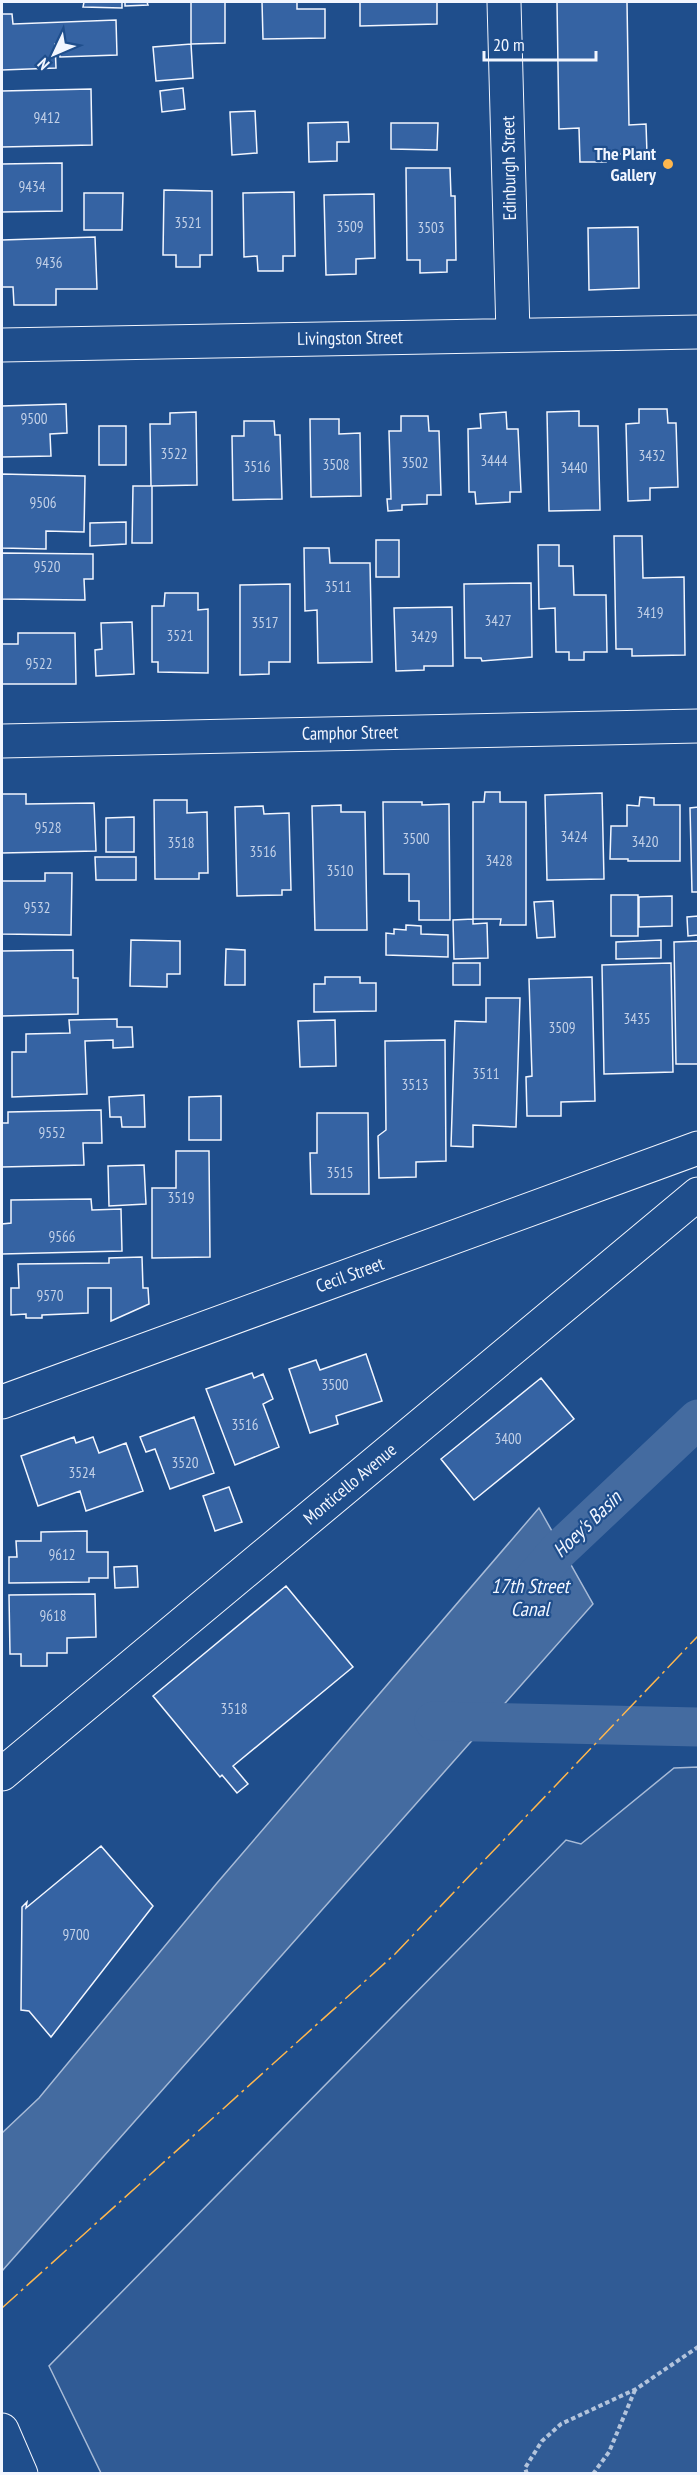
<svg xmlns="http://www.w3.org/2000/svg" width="700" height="2475" viewBox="0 0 700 2475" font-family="'PT Sans Narrow',sans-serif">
  <rect width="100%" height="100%" fill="#1f4e8c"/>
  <!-- built -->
  <path fill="#305b95" stroke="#a8bbd7" stroke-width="1.5" d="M698,1767V2473H101L49,2366L566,1840L581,1844L674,1768Z"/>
  <!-- water -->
  <path fill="#446ba0" stroke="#a8bbd7" stroke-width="1.5" d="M539,1508L593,1604L2,2271V2133L39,2098L217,1883Z"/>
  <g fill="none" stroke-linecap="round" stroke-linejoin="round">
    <!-- canal -->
    <path stroke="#446ba0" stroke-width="39" d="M526,1588L559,1550L698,1419
      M434,1721L698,1727"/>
  </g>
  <!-- building -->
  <path fill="#3563a3" stroke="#f2f6ff" stroke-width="1.5" d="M84,2H122V8L83,7Z
    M125,2H147L148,5L125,6Z
    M191,2H225V43L191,44Z
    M262,2H297V9H325V38L263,39Z
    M360,2H437V24L360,26Z
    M557,2H627L629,125L646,124L647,154H611L606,162H580L579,128L559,129Z
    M2,14H12L13,24L116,20L117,55L60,57L59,44H55L56,68L2,70Z
    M191,44L193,78L156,81L153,47Z
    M183,88L185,109L162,112L160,91Z
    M91,89L92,145L2,147V91Z
    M255,111L257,153L232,155L230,112Z
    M348,122L349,142H337V161L309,162L308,123Z
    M391,123H438L437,150L391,149Z
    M62,163V211L2,212V164Z
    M406,168H450L451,196H455L456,260H447V272L420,273V260H407Z
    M164,190L212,191V255H200V267H176V255H163Z
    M294,192L295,256H283V271H258L257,256L244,257L243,193Z
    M84,193H123L122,230H84Z
    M374,194L375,258L356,259V274L326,275L324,195Z
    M638,227L639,288L589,290L588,228Z
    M95,237L97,289H56V305H14L13,287H2V240Z
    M66,404L67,433L50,434L51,456L2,457V406Z
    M639,409H667L668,423H676L678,487L650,488V500L628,501L626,424L639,423Z
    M579,411V426H598L600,510L549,511L547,412Z
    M196,412L197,485L151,486L150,424H170V413Z
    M506,412L507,429H518L521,492H510V502L476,504L475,492H469L468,429L481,428L480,414Z
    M401,416H428L429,431H439L441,495H427V504L402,505V510L388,511L387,499H391L389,431H401Z
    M310,419H339V434L360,433L361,496L311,497Z
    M244,421H274L275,435H280L282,499L233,500L232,436H244Z
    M99,426H126V465H99Z
    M2,474L85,476L84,532L46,531V549L2,548Z
    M133,486H152V543H132Z
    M126,522V544L90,546V523Z
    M614,536H642L643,578L684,577L685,655L632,656V649H616Z
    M376,540H399V577H376Z
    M538,545H559V566H573L574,595H606L607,652H584V660H569V652H556L555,608L539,609Z
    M304,548H329L330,563H370L372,662L318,663L317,610L305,611Z
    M2,553L93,554V579H84L85,600L2,599Z
    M531,583L532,657L482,661L481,658H465L464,584Z
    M290,584V662H269V674L240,675V585Z
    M165,593H198V610L208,609V673L158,672V662H152V606H164Z
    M452,607L453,666H424V670L396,671L394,608Z
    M132,622L134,674L96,676L95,650L102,649L101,623Z
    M18,633H75L76,684H2V644H18Z
    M485,792H500V802H526V925H500L501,919H473V802H484Z
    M602,793L604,879L547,880L545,795Z
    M2,794H26V804L94,803L96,851L2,853Z
    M640,797L654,798V805H680V861H628V859H610L611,826H627V805L639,806Z
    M154,800H187V813L207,812L208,873H199V879H155Z
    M383,802H422V805L449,804L450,920H419V901H409V874H384Z
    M341,805V812H365L367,930H315L312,806Z
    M263,806L264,814L289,813L291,890H282V895L237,896L235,807Z
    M698,807V892H692L690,808Z
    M134,817V852H106V818Z
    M95,857H136V880H96Z
    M45,873H72L71,935L2,934V881H45Z
    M611,895H638V936H611Z
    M672,896V926L639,927V897Z
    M553,901L555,937L537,938L534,902Z
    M698,916V935L688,936L687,917Z
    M473,919V924L487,923L488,958L454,959L453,920Z
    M406,925L421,926V934L448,935V957L386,955V933L394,934V929L406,930Z
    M131,940L180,941V974H167V987L130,986Z
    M661,940V958L616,959V942Z
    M698,941V1064H676L674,942Z
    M226,949L245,950V985H225Z
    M73,950V978H78V1014L2,1016V951Z
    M453,963H480V985H453Z
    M671,963L673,1072L604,1074L602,965Z
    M325,977H360V983H376V1011L314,1012V984H325Z
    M592,977L595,1101L561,1102V1116H527L526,1077L532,1076L529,979Z
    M486,998H520L516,1127L473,1125V1147L451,1146L455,1021L486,1022Z
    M117,1019V1027H132L133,1047L113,1048V1040L85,1041L87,1094L12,1097V1052H26V1034L70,1033L69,1020Z
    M335,1020L336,1066L300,1067L298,1021Z
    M445,1040L446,1161L416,1162V1177L379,1178L378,1136L386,1130L385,1041Z
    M144,1095L145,1127H122L121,1117H110L109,1097Z
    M221,1096V1140H189V1097Z
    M101,1110L102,1143H83L84,1165L2,1167V1123H8V1112Z
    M317,1113H368L369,1194H311L310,1153H317Z
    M176,1151H209L210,1257L152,1258V1188H176Z
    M144,1165L146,1204L109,1206L108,1166Z
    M91,1199L92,1210L121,1209L122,1251L2,1254V1224L11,1223V1200Z
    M142,1257L143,1288H148L149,1304L111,1321V1288H88V1313L42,1315V1318H26V1314L11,1315V1288H19L18,1264L109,1263V1258Z
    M366,1354L382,1401L336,1416L338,1424L310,1433L289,1369L316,1360L320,1370Z
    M252,1373L254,1378L263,1374L273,1399L263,1404L279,1447L235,1465L206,1389Z
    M541,1378L574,1419L474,1500L441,1459Z
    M194,1417L214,1473L170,1489L155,1449L146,1452L140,1437Z
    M74,1437L76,1443L93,1437L99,1453L126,1443L143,1491L86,1511L80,1491L38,1506L21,1456Z
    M229,1487L242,1522L215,1531L203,1496Z
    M87,1531V1552H108V1578H89V1582L9,1583V1557H17L16,1541H41V1532Z
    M137,1566L138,1587L115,1588L114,1567Z
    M286,1586L353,1667L233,1766L248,1784L237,1793L222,1775L220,1777L153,1696Z
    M95,1594L96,1637L67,1638V1653H47V1666H21V1654H10L9,1595Z
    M101,1846L153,1906L51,2037L29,2011L21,2010L22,1907L27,1902L26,1908Z"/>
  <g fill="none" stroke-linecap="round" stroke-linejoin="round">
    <defs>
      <path id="minor" d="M504,2L513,334
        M2,345L698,332
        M2,741L698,726
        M2,1402L698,1148
        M2,1774L698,1194
        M2,2430L21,2474"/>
    </defs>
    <!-- minor casing -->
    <use href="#minor" stroke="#f2f6ff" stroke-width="35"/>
    <!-- path -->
    <path stroke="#b3c4dc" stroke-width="4" stroke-dasharray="4.5 3" stroke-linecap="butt" d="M527,2474L525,2468L542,2441L561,2424L636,2389L698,2347
      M593,2474L609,2452L635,2390"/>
    <!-- minor -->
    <use href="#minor" stroke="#1f4e8c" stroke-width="33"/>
    <!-- power -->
    <path stroke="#ffb74d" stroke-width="1.5" stroke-dasharray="21 4.5 3 4.5" stroke-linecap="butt" d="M2,2308L395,1954L698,1636"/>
  </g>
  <!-- markers -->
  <circle fill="#ffb74d" stroke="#1f4e8c" stroke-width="2" cx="668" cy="164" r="6"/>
  <g text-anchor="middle" stroke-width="4.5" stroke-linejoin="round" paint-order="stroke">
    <!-- number labels -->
    <g font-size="15" fill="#c3d1e8">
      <text x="47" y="123">9412</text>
      <text x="32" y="192">9434</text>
      <text x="188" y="228">3521</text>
      <text x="350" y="232">3509</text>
      <text x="431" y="233">3503</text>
      <text x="49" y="268">9436</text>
      <text x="34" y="424">9500</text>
      <text x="174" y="459">3522</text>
      <text x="652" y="461">3432</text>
      <text x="494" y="466">3444</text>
      <text x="415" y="468">3502</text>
      <text x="336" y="470">3508</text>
      <text x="257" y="472">3516</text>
      <text x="574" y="473">3440</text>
      <text x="43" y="508">9506</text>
      <text x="47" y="572">9520</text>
      <text x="338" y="592">3511</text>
      <text x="650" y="618">3419</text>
      <text x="498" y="626">3427</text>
      <text x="265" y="628">3517</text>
      <text x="180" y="641">3521</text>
      <text x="424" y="642">3429</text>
      <text x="39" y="669">9522</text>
      <text x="48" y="833">9528</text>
      <text x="574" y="842">3424</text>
      <text x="416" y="844">3500</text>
      <text x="645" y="847">3420</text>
      <text x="181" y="848">3518</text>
      <text x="263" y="857">3516</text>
      <text x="499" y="866">3428</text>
      <text x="340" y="876">3510</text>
      <text x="37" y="913">9532</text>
      <text x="637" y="1024">3435</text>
      <text x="562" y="1033">3509</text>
      <text x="486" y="1079">3511</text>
      <text x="415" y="1090">3513</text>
      <text x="52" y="1138">9552</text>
      <text x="340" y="1178">3515</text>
      <text x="181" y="1203">3519</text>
      <text x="62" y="1242">9566</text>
      <text x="50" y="1301">9570</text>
      <text x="335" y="1390">3500</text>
      <text x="245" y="1430">3516</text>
      <text x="508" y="1444">3400</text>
      <text x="185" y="1468">3520</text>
      <text x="82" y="1478">3524</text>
      <text x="62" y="1560">9612</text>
      <text x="53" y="1621">9618</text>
      <text x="234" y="1714">3518</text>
      <text x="76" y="1940">9700</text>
    </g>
    <!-- poi labels -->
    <g font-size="18" font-weight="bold" fill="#f2f6ff" stroke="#1f4e8c" text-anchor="end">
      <text x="656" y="160">The Plant<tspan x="656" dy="21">Gallery</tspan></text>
    </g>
    <!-- street labels -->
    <g font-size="18" fill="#f2f6ff" stroke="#1f4e8c">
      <text transform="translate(509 168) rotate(-91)" y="6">Edinburgh Street</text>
      <text transform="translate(350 338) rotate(-1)" y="6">Livingston Street</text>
      <text transform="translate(350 733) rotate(-1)" y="6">Camphor Street</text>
      <text transform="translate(350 1275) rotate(-20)" y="6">Cecil Street</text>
      <text transform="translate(350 1484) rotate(-40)" y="6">Monticello Avenue</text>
    </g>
    <!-- water labels -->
    <g font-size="20" font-style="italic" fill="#f2f6ff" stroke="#1f4e8c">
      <text transform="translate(587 1524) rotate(-44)" y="7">Hoey's Basin</text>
      <text x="530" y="1593">17th Street<tspan x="530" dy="23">Canal</tspan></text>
    </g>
  </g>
  <!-- border -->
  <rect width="700" height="2475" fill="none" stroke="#f2f6ff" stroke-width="6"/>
  <!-- north arrow -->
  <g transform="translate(54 54) rotate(226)" stroke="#1f4e8c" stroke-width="4.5" paint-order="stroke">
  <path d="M0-4.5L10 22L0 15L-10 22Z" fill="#f2f6ff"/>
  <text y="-9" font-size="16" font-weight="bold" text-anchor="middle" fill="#f2f6ff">N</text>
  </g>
  <!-- scale -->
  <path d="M484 51v9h112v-9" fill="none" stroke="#f2f6ff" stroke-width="3"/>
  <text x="493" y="51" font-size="18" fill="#f2f6ff" stroke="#1f4e8c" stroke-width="4.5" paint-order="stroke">20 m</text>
</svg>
